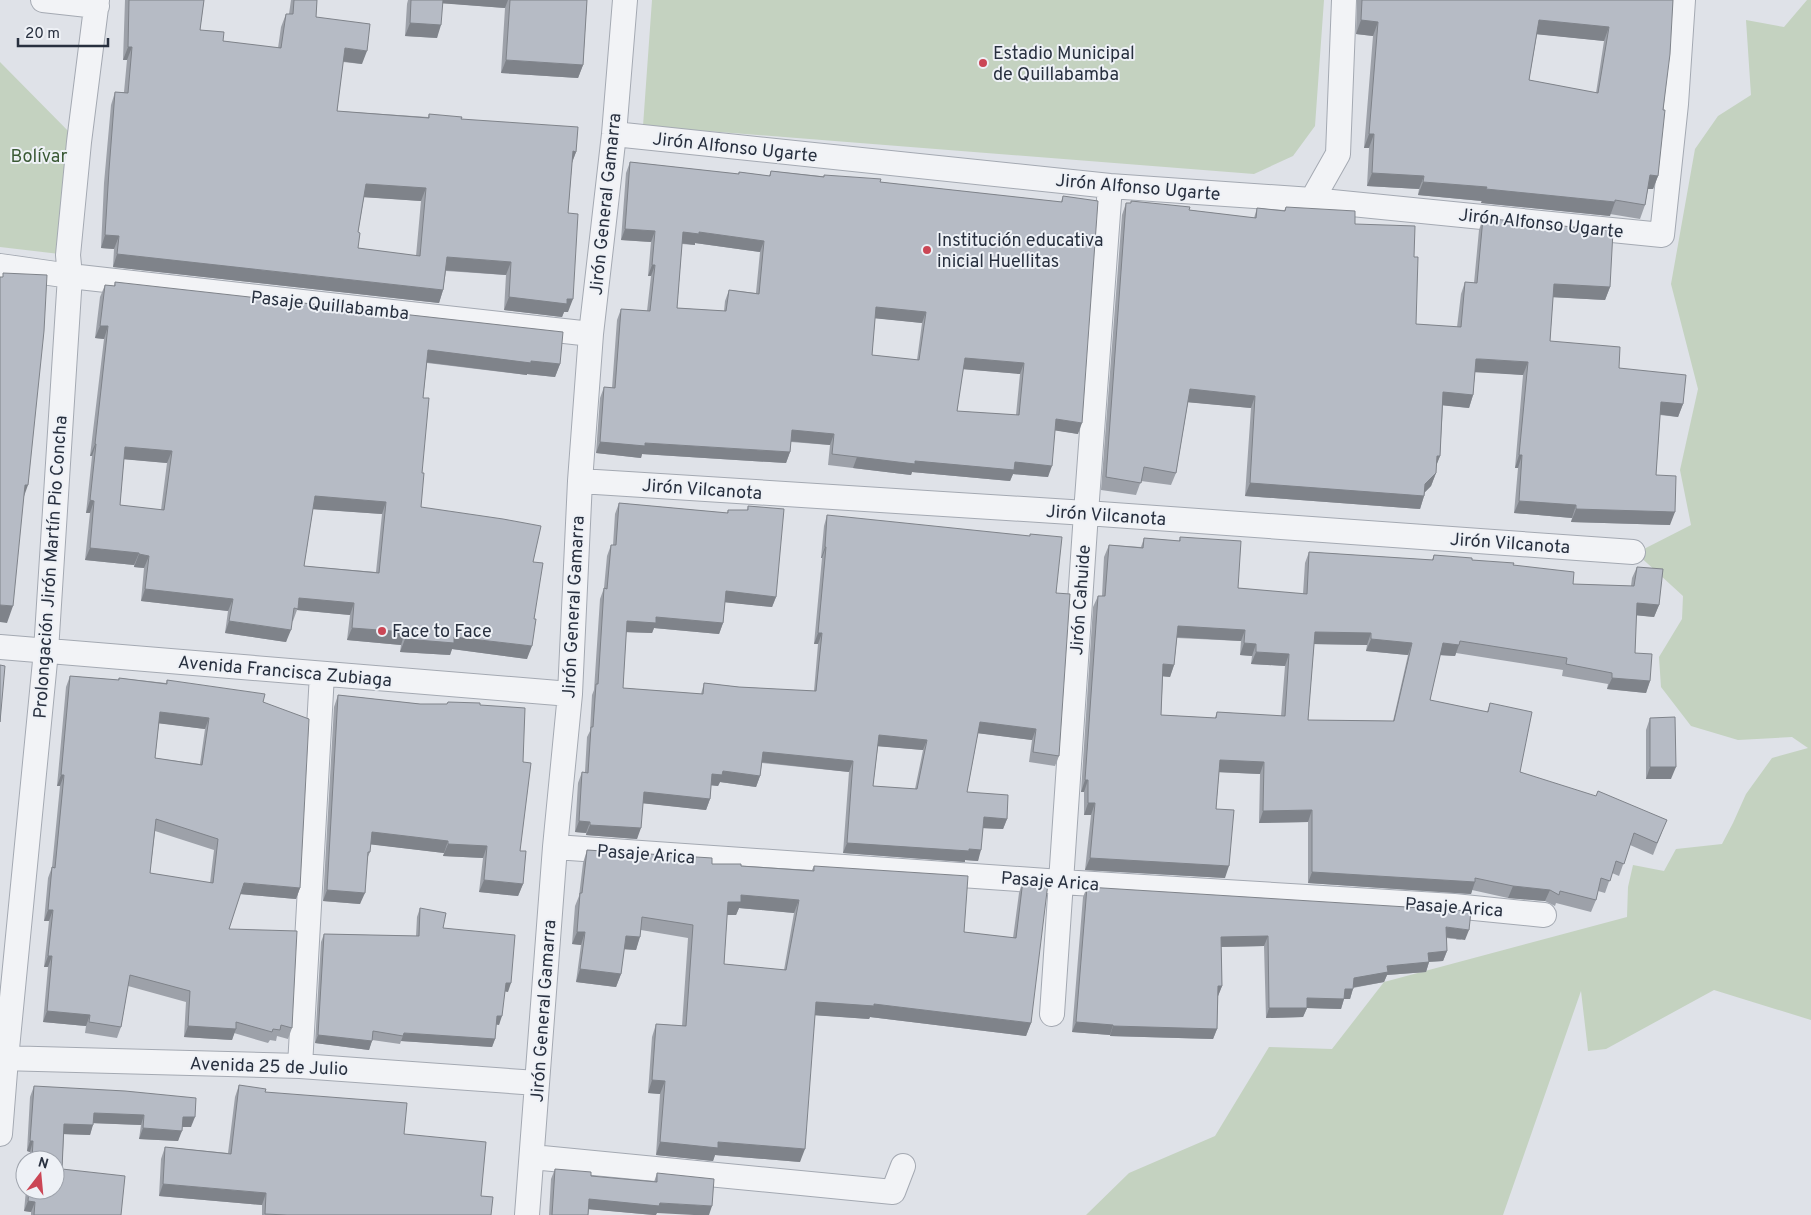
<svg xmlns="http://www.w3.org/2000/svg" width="1811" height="1215" viewBox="0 0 1811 1215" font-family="Overpass,sans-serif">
  <rect width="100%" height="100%" fill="#dfe2e8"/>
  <!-- green -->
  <path fill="#c4d2c0" d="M652,0H1324L1315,126L1293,156L1254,174L643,126Z
    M1807,0H1811V1020L1714,990L1606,1049L1588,1051L1581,991L1503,1215H1086L1129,1173L1215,1136L1269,1047L1332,1049L1384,982L1627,917L1628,887L1633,865L1664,871L1676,849L1722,844L1733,823L1746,794L1772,758L1808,748L1792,737L1738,740L1691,726L1661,687L1659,657L1682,619L1683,596L1636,553L1691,525L1680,470L1698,389L1671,284L1695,149L1718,116L1751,95L1746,20L1784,27Z
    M0,62L79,142L68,255L0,247Z"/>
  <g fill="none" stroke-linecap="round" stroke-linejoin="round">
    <defs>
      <path id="street" d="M43,0L97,6
        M614,134L1110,186L1312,200L1662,235L1676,104L1683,0
        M1312,200L1338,154L1344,0
        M0,266L70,276L591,334
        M580,481L1086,513L1633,552
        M0,647L570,694
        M555,847L1061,882L1454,906L1544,915
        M1052,1014L1086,513L1110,186
        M0,1058L300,1066L537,1083
        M300,1066L322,674
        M0,1134L6,1059L46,651L70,276L68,255L79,142L97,0
        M532,1157L893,1192L903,1166
        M527,1215L555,847L570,694L580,481L591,334L614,134L625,0"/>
    </defs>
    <!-- street casing -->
    <use href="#street" stroke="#a4a9b2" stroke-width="26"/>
    <!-- street -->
    <use href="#street" stroke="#f2f3f6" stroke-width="24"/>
  </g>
  <!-- wall -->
  <path fill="#9da1a9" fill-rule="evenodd" d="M125,0H204L200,30L223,41L278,48L281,27L286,14H289L291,0H317L316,17L362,64L343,62L337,111L428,117L429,114L461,119L576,152L572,163L568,213V312H564L562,317L504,310L506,275L446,271L443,290L439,303L113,267L114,249L101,248L104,183L111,105L115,92H124L127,60H123ZM364,197L421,201L416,256L358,248V232Z
    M408,0H587L583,65L578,78L501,73L505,8L442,3L437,38L405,36L407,4Z
    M1357,0H1673L1663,110L1658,176L1653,189H1648L1645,205L1640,219L1610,214V216L1481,203L1482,201L1418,195L1419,189L1367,186L1369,148H1364L1373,36L1356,34ZM1537,34L1604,41L1596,93L1529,80Z
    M630,162L738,174L739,172L769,176L771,171L880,182L1061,202L1063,196L1078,434L1055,430L1048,477L1013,474L1010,481L912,472L911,475L828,465L830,445L791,442L790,452L786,463L642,454L641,458L596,453L600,398L604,387L612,388L617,320L621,309L647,311L651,276H648L651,242L621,240L626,173ZM695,243L760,252L756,293L729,290L725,301L724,311L677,308L682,244L695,245ZM875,318L922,323L917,360L872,355ZM963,369L1020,374L1016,415L957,411Z
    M1131,201L1189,210L1254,218L1257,208L1284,211L1286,207L1355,224L1414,257L1416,324L1457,327L1461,294L1465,282L1474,283L1479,230L1483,218L1610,287L1605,300L1553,297L1550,341L1619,368L1683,404L1678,417L1660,415L1656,475L1670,525L1571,522L1572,518L1514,513L1518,468H1515L1523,375L1475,371L1473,395L1469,408L1443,405L1440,456L1436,465V473L1431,486L1425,492L1424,496L1420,509L1245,496L1251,408L1188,402L1176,473L1171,485L1141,481L1136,495L1101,490L1122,215L1126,203H1131Z
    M115,282L560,364L555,377L527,374V375L427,363L423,398L421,507L533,562L527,659L452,649L450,655L400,652L401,645L347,640L350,615L297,610L293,621H292L286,642L225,633L228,611L141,601L144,568L134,567V565L85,560L90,513H86L92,456H90L104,339L95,338L100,297L105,285L114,286ZM124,459L167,463L161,510L120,505ZM313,509L382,514L376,572L304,566Z
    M619,503L727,513L728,510H747L748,506L776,597L772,607L725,602L723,623L719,634L654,628L652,633L626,632L623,688L701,694L704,683L739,687L814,691L818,644H814L822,558H821L824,526L827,515L1056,593L1059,756L1055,766L1029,762L1032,740L978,733L967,792L1007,819L1003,829L983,828L978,861L965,860V862L843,853L849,772L762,763L760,776L756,787L720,782L718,786L711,785L710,799L706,810L643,803L637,839L586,835V833L575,832L578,783L582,772H585L587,737L590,731L592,695L594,690L600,599L604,588L607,556L611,545H613L615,514ZM878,746L923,750L915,789L873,786Z
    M1180,537L1238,588L1303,594L1305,563L1309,552L1432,560L1434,555L1472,560L1513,565L1573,584L1631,586L1632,578L1637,567L1659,605L1654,617L1636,615L1635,653L1650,681L1646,693L1607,689L1608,684L1562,676L1563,670L1456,653L1455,656L1440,655L1430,700L1487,712L1490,703L1520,772L1662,832L1653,855L1630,845L1619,876L1612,873L1605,893L1598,891L1596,900L1591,912L1556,903L1555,906L1545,901L1508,898L1472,890L1471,894L1308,883V822L1259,823L1260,774L1219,772L1216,809L1225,878L1085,870L1091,815H1084V792H1081L1093,607L1098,596H1102L1104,557L1109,545L1141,547L1144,538L1179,541ZM1177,638L1241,641L1240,655L1252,656L1251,664L1285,666L1281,716L1217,712L1215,718L1161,715L1163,676L1170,677L1174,665ZM1314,644L1367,645L1366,651L1408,655L1393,721L1308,720Z
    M70,676L118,680L119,678L166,683L167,680L263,702L300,888L296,899L240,894L229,929L292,1028L288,1039L277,1036L276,1041L270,1040L268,1043L234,1033L232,1040L184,1037L186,1002L128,986L121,1027L117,1038L85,1033L86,1026L43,1022L48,967H44L49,921H44L48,878L52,867L60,786H57L66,687ZM159,723L205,729L200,764L155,758ZM155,831L214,850L210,883L150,873Z
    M338,695L420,704H447L448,702L480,705L520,851L523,884L518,896L479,892L483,858L443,856L444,853L370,844V852L367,859L360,904L323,901L334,707Z
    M1650,718L1671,779H1646V730Z
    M587,850L712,864L812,870L814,866L964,932L1013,938L1019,893L1023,880L1031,1023L1026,1036L870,1017L869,1019L815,1015L800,1162L715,1155L713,1161L656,1155L660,1094L648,1093L652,1037L656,1024L682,1026L688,938L641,930L636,950L624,949L621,974L616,987L576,982L581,945L572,944L575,906L579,896L583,863ZM739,908L794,913L784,970L724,964L727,915H736Z
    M1087,887L1465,940L1446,938L1447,951L1443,961L1429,962L1426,972L1387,975L1384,982L1353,988L1350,999H1344L1341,1009L1307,1008L1303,1017L1266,1018L1264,946L1221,947L1222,986L1218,996L1217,1029L1213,1039L1110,1036V1035L1072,1032L1083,897Z
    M420,908L443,928L508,992L505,991L499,1025L496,1024L495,1039L492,1047L401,1041L400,1044L372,1040L369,1050L315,1043L321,942L324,934L416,936L417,917Z
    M239,1085L265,1092L404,1134L481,1196L491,1215H262V1205L159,1196L161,1159L165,1147L228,1153L235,1097Z
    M34,1086L191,1127H182L178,1141L139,1139L141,1125L93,1123L90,1135L64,1134L62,1169L121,1215H31V1212L24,1211L26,1190H55V1160H29L30,1152L27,1151L30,1097Z
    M555,1169L591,1176L654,1182L657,1173V1213L654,1215L589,1209L588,1215H549L551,1179Z"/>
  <!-- shaded-wall -->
  <path fill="#7f838a" d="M439,0H508L505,8L438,3Z
    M1361,20L1378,22L1373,36L1356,34Z
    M1539,20L1609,27L1604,41L1534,34Z
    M410,23L441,25L437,38L405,36Z
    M128,47H132L127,60H123Z
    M345,48L367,51L362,64L340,61Z
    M506,60L583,65L578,78L501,73Z
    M1369,134H1374L1369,148H1364Z
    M573,151L576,152L571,165Z
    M1372,173L1424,176L1419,189L1367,186Z
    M1650,175L1658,176L1653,189H1645Z
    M1423,182L1487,187L1482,201L1418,195Z
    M366,184L426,188L421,201L361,197Z
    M1486,189L1615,202L1610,216L1481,203Z
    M625,229L655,231L651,242L621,240Z
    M683,232H699L764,241L760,252L695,243V245L679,243Z
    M105,235L119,236L114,249L101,248Z
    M117,254L443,290L439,303L113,267Z
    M447,257L511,262L506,275L442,270Z
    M652,265H655L651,276H648Z
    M1554,284L1610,287L1605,300L1549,297Z
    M509,297L567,299H573L568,312H564L562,317L504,310Z
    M876,307L926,312L922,323L872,318Z
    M100,326H108L104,339L95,338Z
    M428,350L531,361L560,364L555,377L527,374V375L424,362Z
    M965,358L1024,363L1020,374L961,369Z
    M1476,359L1528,362L1523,375L1471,372Z
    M1190,389L1255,396L1251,408L1185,402Z
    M1443,392L1473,395L1469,408L1439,405Z
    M1661,402L1683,404L1678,417L1657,414Z
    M1056,419L1082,423L1078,434L1052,430Z
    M792,430L834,434L830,445L788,441Z
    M600,442L645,443L790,452L786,463L642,454L641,458L596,453Z
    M95,444H96L92,456H90Z
    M125,447L172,451L167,463L121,459Z
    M1519,455H1522L1518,468H1515Z
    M1437,456H1440L1435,469Z
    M857,457L915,461L1015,462L1052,466L1048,477L1013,474L1010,481L912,472L911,475L853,468Z
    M1436,473L1431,486L1421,496H1424L1420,509L1245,496L1250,483L1425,484Z
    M25,485H28L22,502Z
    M315,496L386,502L382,514L310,509Z
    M90,500L94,501L90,513H86Z
    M1519,501L1576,505L1572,518L1514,513Z
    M1576,509L1675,512L1670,525L1571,522Z
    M825,547H826L822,558H821Z
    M90,548L139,553L134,565L85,560Z
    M139,554L149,556L144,568L134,567Z
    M145,589L233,599L228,611L141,601Z
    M726,591L776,597L772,607L722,602Z
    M299,598L354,603L350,615L297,610Z
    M1637,603L1659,605L1654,617L1633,615Z
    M0,605L13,606L7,623L0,622Z
    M656,617L723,623L719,634L654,628L652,633L623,632L627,621Z
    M229,621L291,630L286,642L225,633Z
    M1178,626L1245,630L1241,641L1174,637Z
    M352,628L405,632L401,645L347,640Z
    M1315,632L1371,633L1367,645L1311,644Z
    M818,633H822L818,644H814Z
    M454,637L532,646L527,659L452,649L450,655L400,652L405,639Z
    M1371,639L1412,643L1408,655L1366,651Z
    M1244,643L1256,644L1252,656L1240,655Z
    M1443,643L1459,645L1455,656L1439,655Z
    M1256,652L1289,654L1285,666L1251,664Z
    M1163,664L1174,665L1170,677L1159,676Z
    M1612,678L1650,681L1646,693L1607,689Z
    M160,712L209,718L205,729L156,723Z
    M980,722L1036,729L1032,740L976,733Z
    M879,735L927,740L923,750L875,746Z
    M763,752L853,761L849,772L759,762Z
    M1220,760L1264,762L1260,774L1215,772Z
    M1650,767H1676L1671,779H1646Z
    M723,771L760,776L756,787L720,782L718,786L708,785L712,774Z
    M61,775H64L60,786H57Z
    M1085,780H1088L1084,792H1081Z
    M644,792L710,799L706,810L640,803Z
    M1088,803H1095L1091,815H1084Z
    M1312,810L1308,822L1259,823L1263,811Z
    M984,817L1007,819L1003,829L980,828Z
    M579,821L590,822L586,833L575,832Z
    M590,825L641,828L637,839L586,835Z
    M372,832L448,841L444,853L367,844Z
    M847,843L969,849L981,850L978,861L965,860V862L843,853Z
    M448,844L487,846L483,858L443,856Z
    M1090,858L1229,866L1225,878L1085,870Z
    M1312,872L1475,882L1471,894L1308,883Z
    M484,880L523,884L518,896L479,892Z
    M244,883L300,888L296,899L240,894Z
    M1513,886L1550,890L1545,901L1508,898Z
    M327,890L365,893L360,904L323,901Z
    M741,895L799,900L794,913L739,908L736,915H723L728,902Z
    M48,910H53L49,921H44Z
    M1446,927L1469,930L1465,940L1442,937Z
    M577,932H585L581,945L572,944Z
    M626,936L640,937L636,950L621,949Z
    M1268,936L1264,946L1218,947L1221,937Z
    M1447,951L1443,961L1425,962L1428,953Z
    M48,956H52L48,967H44Z
    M1429,962L1426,972L1387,975L1384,982L1350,988L1354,978L1387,966Z
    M580,969L621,974L616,987L576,982Z
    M506,983H511L508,992L503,991Z
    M1218,986H1222L1218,996H1214Z
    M1345,989H1353L1350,999H1341Z
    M1307,998L1344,999L1341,1009L1307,1008L1303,1017L1266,1018L1269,1008Z
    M816,1002L874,1004L1031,1023L1026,1036L870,1017L869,1019L811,1015Z
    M47,1011L90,1015L86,1026L43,1022Z
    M497,1016H502L499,1025L494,1024Z
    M1076,1022L1113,1025L1110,1035L1072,1032Z
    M188,1026L236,1029L232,1040L184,1037Z
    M1113,1026L1217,1029L1213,1039L1110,1036Z
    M404,1033L495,1039L492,1047L401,1041Z
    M318,1035L372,1041L369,1050L315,1043Z
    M652,1080L665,1081L660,1094L648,1093Z
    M94,1113L144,1115L141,1125L90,1123Z
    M183,1117H195L191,1127H179Z
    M64,1124L93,1125L90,1135L61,1134Z
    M143,1128L182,1131L178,1141L139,1139Z
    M30,1141H33L30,1152L27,1151Z
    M660,1142H718L805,1149L800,1162L715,1155L713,1161L656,1155Z
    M163,1184L266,1193L262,1205L159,1196Z
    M589,1199L660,1203L712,1206L709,1215H694L657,1213L656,1215H654L586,1209Z
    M28,1201L35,1202L31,1212L24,1211Z"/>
  <!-- building -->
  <path fill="#b6bbc5" stroke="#7f838a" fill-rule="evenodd" d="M129,0H204L200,30L224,32L223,41L281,48L286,14H293L294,0H317L316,17L370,24L367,51L345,48L337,111L429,118V114L462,117L461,119L578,127L576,152L573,151L568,213L578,214L573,299H567V304L509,297L511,262L447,257L443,290L117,254L119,236L105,235L109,170L115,92L128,93L132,47H128ZM366,184L426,188L420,256L358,248L360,233L358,232Z
    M411,0H443L441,25L410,23Z
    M510,0H587L583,65L506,60Z
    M1362,0H1673L1670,54L1663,110H1665L1658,176L1650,175L1645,205L1615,200V202L1486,189L1487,187L1423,182L1424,176L1372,173L1374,134H1369L1378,22L1361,20ZM1539,20L1609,27L1598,93L1529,80Z
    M630,162L739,174V172L770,176L771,171L824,177V175L881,179L880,182L1062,202L1063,196L1098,201L1082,423L1056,419L1052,466L1015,462L1014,470L915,461V464L832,454L834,434L792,430L790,452L645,443V446L600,442L604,387L615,388L621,309L650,311L655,265H652L655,231L625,229ZM683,232L699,234V232L764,241L759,294L729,290L726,311L677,308ZM876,307L926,312L919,360L872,355ZM965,358L1024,363L1019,415L957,411Z
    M1131,201L1190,207L1189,210L1256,218L1257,208L1285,211L1286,207L1355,211V224L1415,226L1414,257H1418L1416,324L1461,327L1465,282L1477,283L1483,218L1613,231L1610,287L1554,284L1550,341L1620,347L1619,368L1686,375L1683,404L1661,402L1656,475L1676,476L1675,512L1576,509V505L1519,501L1522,455H1519L1528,362L1480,359H1476L1473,395L1443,392L1440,456H1437L1436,473L1425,484L1424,496L1250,483L1255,396L1190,389L1176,473L1144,467L1141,483L1106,477L1126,203H1131Z
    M3,273L47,275L44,331L28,485H25L13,606L0,605V277H3Z
    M115,282L563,332L560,364L531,361V363L428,350L423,398H429L422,473H424L421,507L503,519L541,526L533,562L543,563L534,619H536L532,646L454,637V643L405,639V632L352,628L354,603L299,598L298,609L294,608L291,630L229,621L233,599L145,589L149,556L139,554V553L90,548L94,501L90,500L96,444H95L108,326H100L105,285L115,286ZM125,447L172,451L164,510L120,505ZM315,496L386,502L379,573L304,566Z
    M619,503L728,513V510H748V506L784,509L776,597L726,591L723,623L656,617V623L627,621L623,688L703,694L704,683L739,687L816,691L822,633H818L826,547H825L827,515L1030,536V534L1062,537L1056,593L1070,594L1059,756L1033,752L1036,729L980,722L967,792L1008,795L1007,819L984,817L981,850L969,849V851L847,843L853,761L763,752L760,776L723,771L722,775L712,774L710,799L644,792L641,828L590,825V822L579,821L582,772L588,773L591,727H593L596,684H598L604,588L607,589L611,545H616ZM879,735L927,740L917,789L873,786Z
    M1180,537L1241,541L1238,588L1307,594L1309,552L1433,560L1434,555L1472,558V560L1514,563L1513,565L1574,572L1573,584L1634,586L1637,567L1663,569L1659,605L1637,603L1635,653L1652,654L1650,681L1612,678V673L1566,664L1567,658L1460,641L1459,645L1443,643L1430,700L1488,712L1490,703L1532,712L1520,772L1596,796L1598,791L1667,820L1657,843L1634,833L1624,864L1616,861L1610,881L1601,878L1596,900L1560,891L1559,895L1550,890L1513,886L1475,878V882L1312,872V810L1263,811L1264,762L1220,760L1216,809L1234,810L1229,866L1090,858L1095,803H1088V780H1085L1098,596H1105L1109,545L1143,548L1144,538L1180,541ZM1178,626L1245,630L1244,643L1256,644V652L1289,654L1285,716L1217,712L1216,718L1161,715L1163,664L1174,665ZM1315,632L1371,633V639L1412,643L1394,721L1308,720Z
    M0,665L5,666L0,722Z
    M70,676L119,680V678L167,684V680L265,694L263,702L309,719L300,888L244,883L229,929L297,931L292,1028L281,1025L280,1030L273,1029L272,1032L236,1022V1029L188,1026L190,991L130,975L121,1027L89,1022L90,1015L47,1011L52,956H48L53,910H48L52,867L55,868L64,775H61ZM160,712L209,718L202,765L155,758ZM156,819L218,839L213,883L150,873Z
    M338,695L420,704H447L448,702L480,703V705L525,708L523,762L531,763L520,851H526L523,884L484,880L487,846L448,844V841L372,832L370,852H368L365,893L327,890Z
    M1675,717L1676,767H1650V718Z
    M587,850L712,858V864H741V866L814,871V866L968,876L964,932L1016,938L1023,880L1048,883L1031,1023L874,1004V1006L816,1002L805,1149L718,1142V1148L660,1142L665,1081L652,1080L656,1024L686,1026L693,925L642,917L640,937L626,936L621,974L580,969L585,932H577L580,893H582ZM741,895L799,900L786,970L724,964L728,902H741Z
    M1087,887L1471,911L1469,930L1446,927L1447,951L1428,953L1429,962L1387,966L1388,972L1354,978L1353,989H1345L1344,999L1307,998V1008H1269L1268,936L1221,937L1222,986H1218L1217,1029L1113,1026V1025L1076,1022Z
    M420,908L446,913L443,928L515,935L511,983H506L502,1016H497L495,1039L404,1033L403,1036L373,1031L372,1041L318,1035L324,934L419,936Z
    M239,1085L266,1089L265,1092L407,1103L404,1134L486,1142L481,1196L493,1197L491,1215H287L265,1214L266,1193L163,1184L165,1147L231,1154Z
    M34,1086L125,1091L196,1098L195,1117H183L182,1131L143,1128L144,1115L94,1113L93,1125L64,1124L62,1169L125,1176L121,1215H34L35,1202L28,1201L29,1190H55V1160H32L33,1141H30Z
    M555,1169L591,1172V1176L657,1182V1173L714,1179L712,1206L660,1203L659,1206L589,1199L588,1215H552Z"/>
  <!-- markers -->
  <g fill="#cb4655" stroke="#eef1f6" stroke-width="2">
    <circle cx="983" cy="63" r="5"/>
    <circle cx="927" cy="250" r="5"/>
    <circle cx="382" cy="631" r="5"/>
  </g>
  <g text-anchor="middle" stroke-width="4" stroke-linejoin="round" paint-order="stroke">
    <!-- poi labels -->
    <g font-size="18" fill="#28303f" stroke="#eef1f6" text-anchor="start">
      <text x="993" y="59">Estadio Municipal<tspan x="993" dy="21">de Quillabamba</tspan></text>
      <text x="937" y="246">Institución educativa<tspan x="937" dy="21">inicial Huellitas</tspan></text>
      <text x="392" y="637">Face to Face</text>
    </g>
    <!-- street labels -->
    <g font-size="18" fill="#28303f" stroke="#eef1f6">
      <text transform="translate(735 147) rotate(6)" y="6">Jirón Alfonso Ugarte</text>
      <text transform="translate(1138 187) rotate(5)" y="6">Jirón Alfonso Ugarte</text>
      <text transform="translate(605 204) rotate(-84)" y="6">Jirón General Gamarra</text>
      <text transform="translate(1541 223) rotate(6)" y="6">Jirón Alfonso Ugarte</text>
      <text transform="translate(330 305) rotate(6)" y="6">Pasaje Quillabamba</text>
      <text transform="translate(702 489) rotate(4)" y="6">Jirón Vilcanota</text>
      <text transform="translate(1106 515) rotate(4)" y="6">Jirón Vilcanota</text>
      <text transform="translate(1510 543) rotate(4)" y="6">Jirón Vilcanota</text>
      <text transform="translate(50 567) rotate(-86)" y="6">Prolongación Jirón Martín Pio Concha</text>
      <text transform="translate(1080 600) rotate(-86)" y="6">Jirón Cahuide</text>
      <text transform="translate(573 607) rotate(-87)" y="6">Jirón General Gamarra</text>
      <text transform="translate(285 671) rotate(5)" y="6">Avenida Francisca Zubiaga</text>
      <text transform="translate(646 854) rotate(4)" y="6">Pasaje Arica</text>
      <text transform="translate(1050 881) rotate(4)" y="6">Pasaje Arica</text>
      <text transform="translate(1454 907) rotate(4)" y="6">Pasaje Arica</text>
      <text transform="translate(543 1011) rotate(-86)" y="6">Jirón General Gamarra</text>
      <text transform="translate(269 1066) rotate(2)" y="6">Avenida 25 de Julio</text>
    </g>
    <!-- park labels -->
    <g font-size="18" fill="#3b5a36" stroke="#eef1f6">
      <text x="39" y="162">Bolívar</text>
    </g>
  </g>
  <!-- north arrow -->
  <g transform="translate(40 1175) rotate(16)"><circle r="24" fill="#eef1f6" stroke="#9fa4ad"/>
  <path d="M0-4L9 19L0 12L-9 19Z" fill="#cb4655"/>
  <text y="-8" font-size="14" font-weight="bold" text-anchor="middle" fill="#28303f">N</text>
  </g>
  <!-- scale -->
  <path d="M18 38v8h90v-8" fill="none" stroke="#28303f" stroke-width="2.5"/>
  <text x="25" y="38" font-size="15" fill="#28303f" stroke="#eef1f6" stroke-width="4" paint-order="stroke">20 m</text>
</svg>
